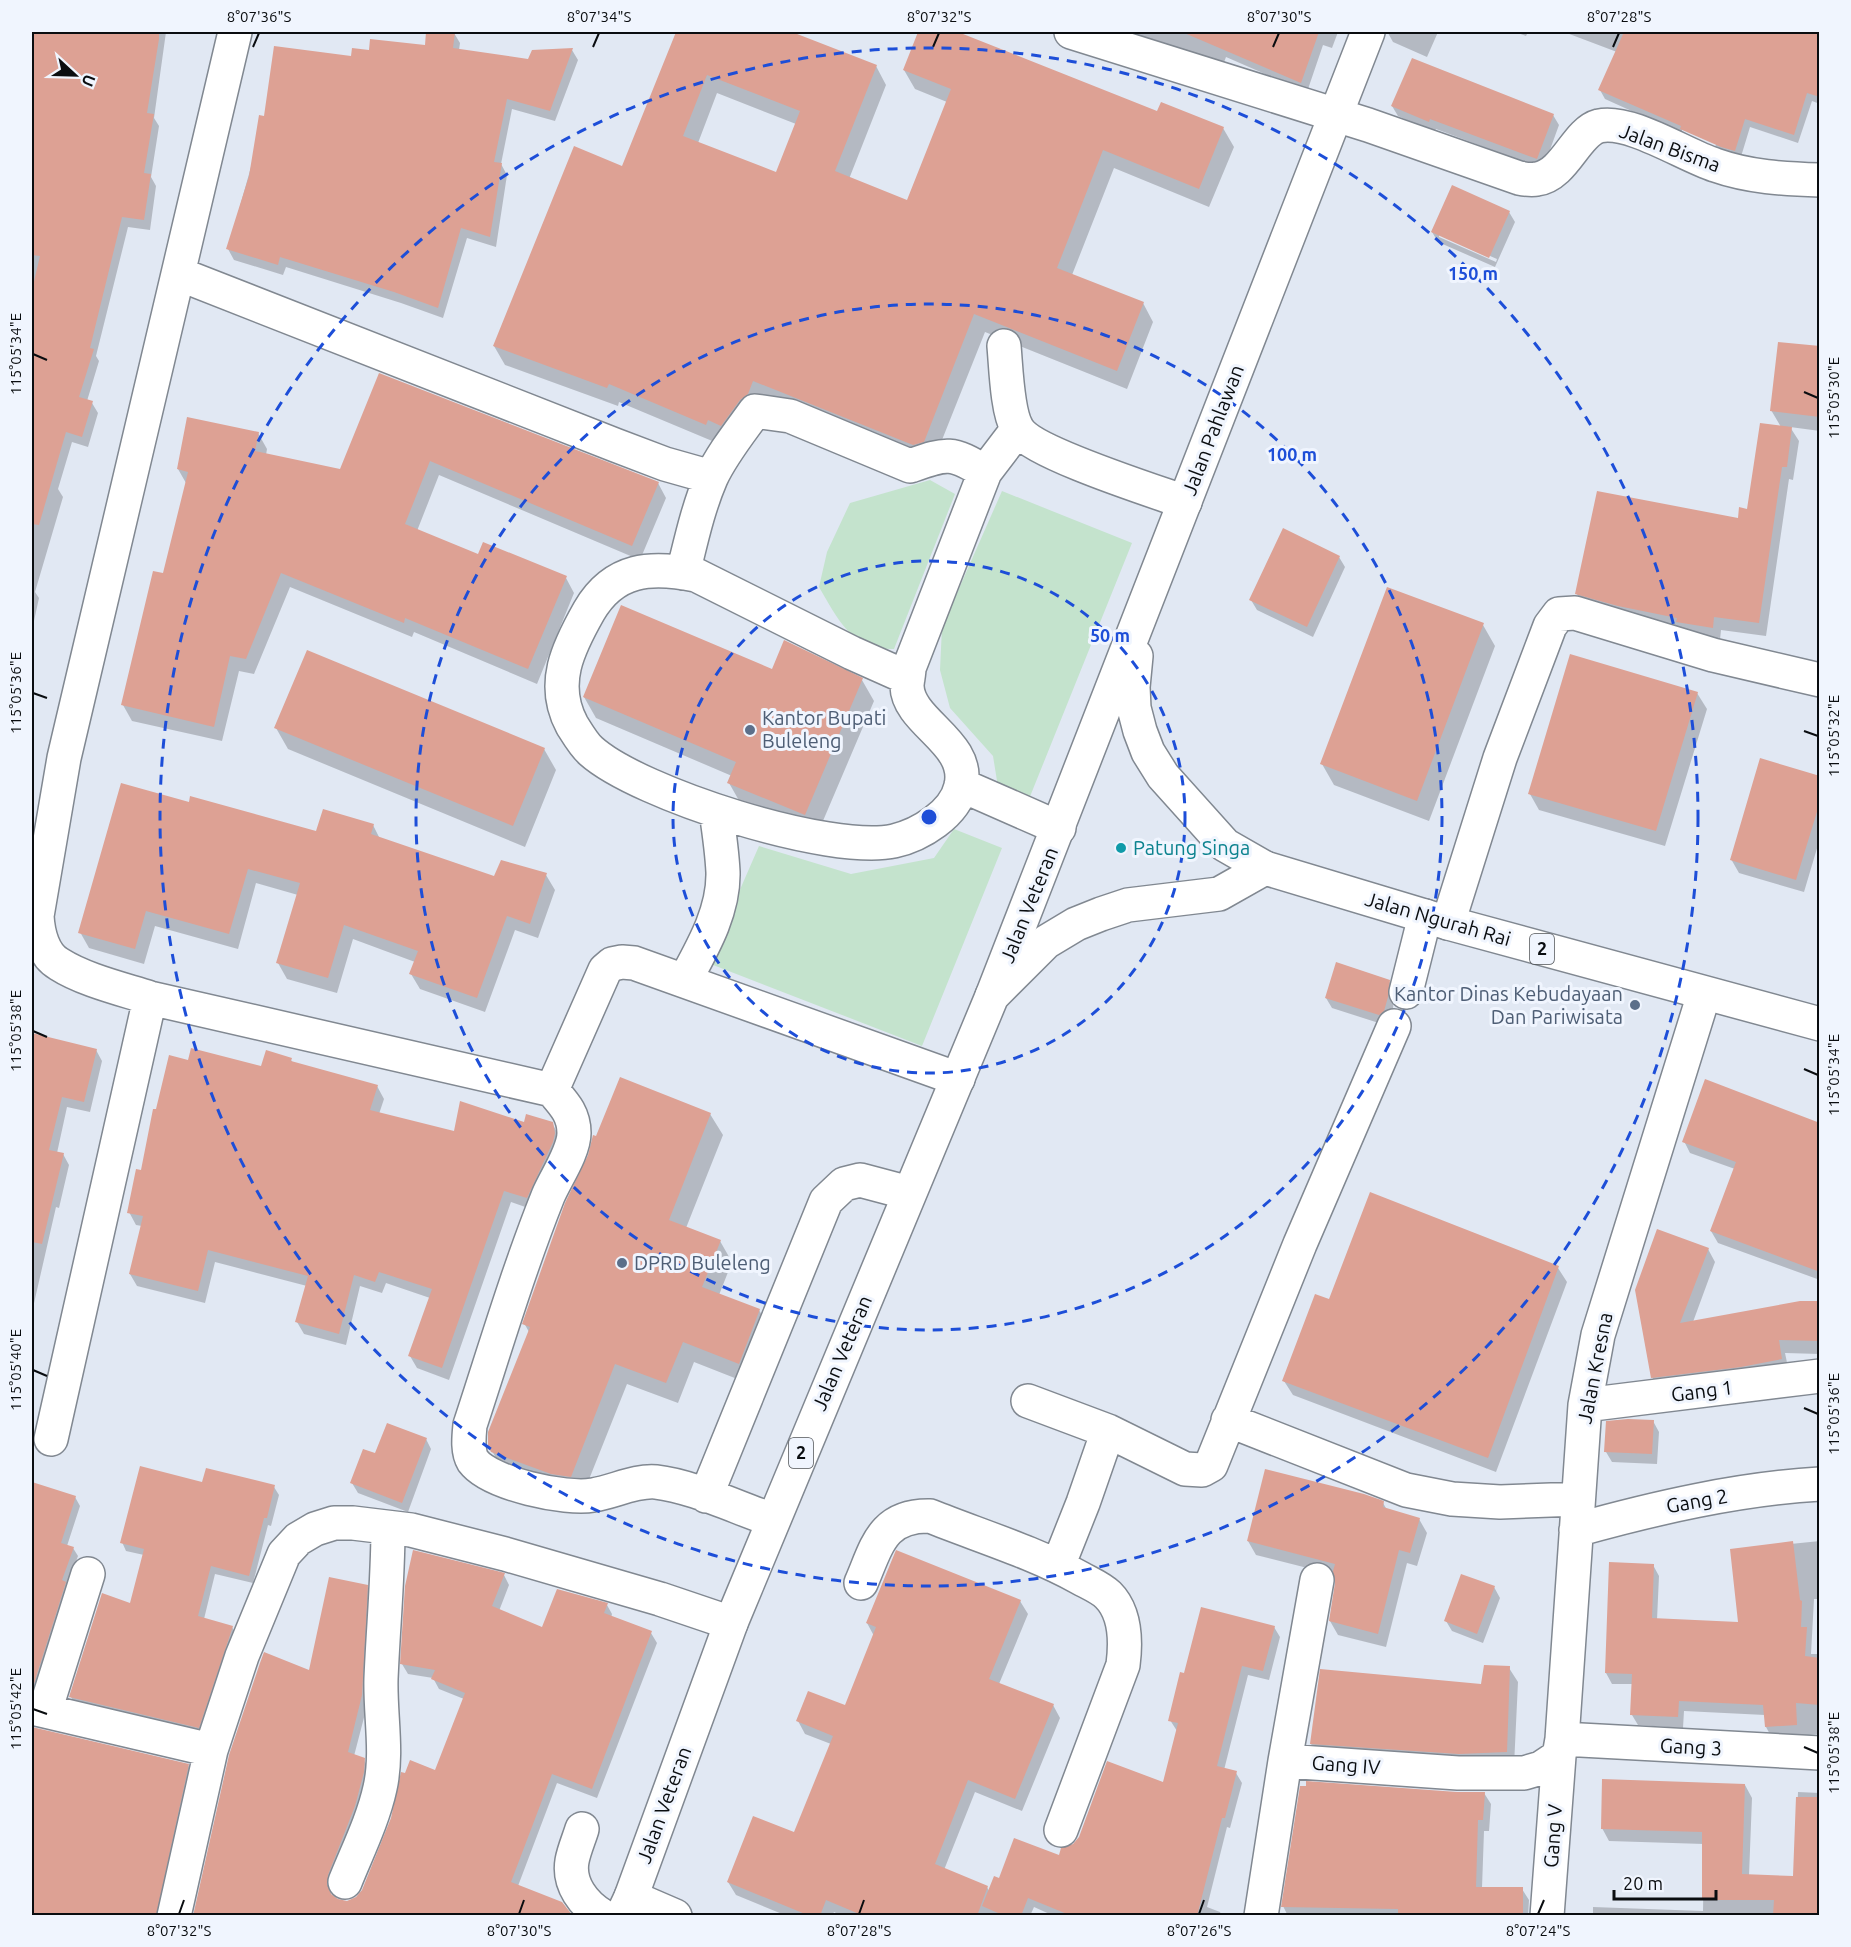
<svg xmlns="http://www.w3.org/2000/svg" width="1851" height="1947" viewBox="0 0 1851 1947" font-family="Ubuntu,sans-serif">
  <rect width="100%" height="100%" fill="#e1e8f3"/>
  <!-- green -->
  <path fill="#c4e3cd" d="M930,480L955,494L894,649C851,650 838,619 819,587L827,552L850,503Z
    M1002,491L1132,543L1029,799L998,787L993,756L950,708L940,670L942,627Z
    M954,829L1002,848L922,1046L708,963L759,846L851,874L934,858Z"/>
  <!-- shadow -->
  <path fill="#0003" fill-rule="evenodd" d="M32,32H166L154,118L159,126L151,177L156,186L150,230L128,227L96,356L99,361L87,401L92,403L98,413L88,447L72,442L58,489L63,497L35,592L39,598L32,630Z
    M428,32L454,33L460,43L459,50L529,61L533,51L572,50L578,60L555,121L512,109L501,164L507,175L496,247L467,238L443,318L401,303L286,267L283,275L234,260L228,249L265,117L352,57L370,52L426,47Z
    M678,32H788L876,66L886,85L849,179L907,202L947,102L915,89L904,70L920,32H954L1158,113L1223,128L1234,147L1209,207L1114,168L1072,275L1143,303L1153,322L1127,389L985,332L934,460L764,399L717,443L619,402L618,406L505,365L494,346L623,168ZM717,93L796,124L777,174L698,143Z
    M1108,32H1338L1332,48L1323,45L1307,92L1226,57L1223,65Z
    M1515,32H1528L1526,36Z
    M1564,32H1820V104L1812,101L1798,143L1750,127L1740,160L1605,99L1600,90L1617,52ZM1682,128L1716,144L1715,147L1682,132Z
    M1388,33V32H1438L1427,57L1393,42Z
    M1392,106L1553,115L1559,125L1543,169L1436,129L1434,132L1398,116Z
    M1509,212L1515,222L1495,267L1438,242L1432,232ZM1439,234L1497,259L1496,262L1439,237Z
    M1820,348V431L1790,427L1799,441L1793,480L1789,479L1766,636L1721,630L1720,640L1584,607L1577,594L1739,520L1749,510L1781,427L1771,410Z
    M380,375L658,483L666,498L640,560L439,475L417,531L479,556L566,578L574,593L537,684L414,632L412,637L290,587L254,674L239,671L222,741L132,721L123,705L164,575L186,483L178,469L258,433L267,449L266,455L341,471Z
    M1339,557L1345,567L1313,637L1257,610L1251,600Z
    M1483,625L1495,646L1429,821L1334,785L1322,764Z
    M773,671L862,680L874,701L817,835L741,804L729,783L732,776L596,718L584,697Z
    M1697,693L1707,709L1665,846L1539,810L1530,794Z
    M276,728L544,749L556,770L525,847L288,749Z
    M1820,778V846L1818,845L1804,892L1739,873L1731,859Z
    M190,804L317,833L373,825L380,839L495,878L546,875L555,890L538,938L515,930L485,1012L420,989L411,974L415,962L353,939L337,993L287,979L278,963L298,895L256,883L238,949L155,926L144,964L89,948L80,932Z
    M1389,981L1395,992L1393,1008L1389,1021L1385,1025L1332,1008L1326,998Z
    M32,1035L96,1050L102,1061L90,1112L67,1107L57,1153L63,1154L69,1165L59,1208L56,1207L32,1312Z
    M291,1060L293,1063L377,1086L384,1099L379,1114L455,1132L525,1124L552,1123L559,1136L534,1210L511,1202L449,1380L417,1368L410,1356L430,1298L386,1283L382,1293L360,1286L346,1345L304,1334L297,1322L307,1286L215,1262L205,1303L137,1286L130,1274L142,1226L136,1225L129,1212L142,1172L157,1111L189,1062L262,1068Z
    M710,1114L723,1135L686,1228L720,1241L732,1262L719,1295L759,1310L771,1331L750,1384L694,1362L678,1403L627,1384L582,1497L505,1473L489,1446L529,1332L524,1323Z
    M1820,1124V1280L1718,1243L1711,1231L1735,1169L1690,1153L1684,1141Z
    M1708,1249L1715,1262L1693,1322L1820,1303V1354L1785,1353L1789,1372L1660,1391L1652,1377Z
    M1558,1268L1567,1282L1496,1472L1293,1395L1284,1381L1329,1301Z
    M1653,1421L1659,1432L1657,1464L1612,1462L1606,1452Z
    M426,1439L431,1449L408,1512L358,1493L352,1483L376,1455Z
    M33,1484L75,1497L80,1506L67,1546L73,1548L78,1556L67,1587L70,1591L32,1698V1490Z
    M203,1484L274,1487L279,1495L271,1526L268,1525L253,1583L215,1574L204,1619L232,1627L237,1636L203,1735L75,1705L71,1697L131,1605L144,1555L126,1551L122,1542Z
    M1383,1503L1387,1510L1419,1519L1427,1533L1417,1566L1407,1563L1386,1647L1338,1635L1330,1621L1337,1583L1335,1575L1256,1555L1248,1541Z
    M1820,1541V1599H1814L1811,1654H1820V1734L1772,1738L1766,1727L1765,1715L1684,1711L1683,1728L1638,1725L1632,1715L1633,1684H1612L1606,1673L1653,1565L1659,1576L1657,1620L1740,1624L1732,1550Z
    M414,1552L504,1575L509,1585L499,1611L543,1629L558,1590L607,1605L612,1614L611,1618L651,1633L657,1643L597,1798L557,1783L518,1886L557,1901L563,1911L561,1916H195L231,1755L261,1663L265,1654L311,1672L330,1578L367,1586L372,1596L367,1706L354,1756L364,1760L369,1770V1783L360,1817L332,1886L331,1896L338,1901L347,1902L357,1898L364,1890L392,1819L402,1774L405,1775L410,1762L436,1772L464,1699L439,1689L433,1678L408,1674L402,1664L406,1587Z
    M1494,1587L1500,1598L1483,1643L1452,1631L1446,1621Z
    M1020,1601L1028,1614L999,1684L1053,1705L1060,1718L1022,1811L975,1792L944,1870L987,1887L989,1891L1000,1880L1060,1857L1164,1784L1177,1731L1170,1720L1185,1675L1274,1627L1280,1637L1269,1680L1248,1675L1224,1770L1236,1773L1242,1783L1230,1828L1227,1827L1207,1907L1220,1912L1222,1916H1054L1034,1907L1030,1916H842L834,1912L832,1916H787L736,1895L728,1882L795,1834L831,1744L805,1734L798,1721L846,1707L874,1636L867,1623Z
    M1509,1668L1518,1682L1514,1766L1320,1758L1311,1744L1482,1685Z
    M32,1729L188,1765L193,1774L161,1916H32Z
    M1745,1785L1752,1798L1749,1876L1795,1878L1798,1792L1820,1793V1916H1593V1907L1703,1911L1704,1844L1609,1841L1602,1828Z
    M1457,1793H1484L1491,1804L1489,1831H1484L1482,1888L1522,1889L1529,1900L1528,1916H1288L1283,1906Z"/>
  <!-- building -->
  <path fill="#dda194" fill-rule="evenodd" d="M32,32H159V39L147,113L154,114L144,173L151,174L144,220L122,217L90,348L94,349L79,397L93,401L82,437L66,432L39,525L32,524V290L40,256L32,255Z
    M426,32H455L453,48L528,59L532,50L573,48L550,111L507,99L494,162L502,163L490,237L461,228L438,308L394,292L280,257L278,265L226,249L249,176L259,115L264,116L274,46L351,56L352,48L369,50L370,39L425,45Z
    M676,32H792L877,65L835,171L907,200L951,89L903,70L918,32H958L1157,111L1161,102L1224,127L1199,189L1103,150L1057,268L1144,302L1117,371L974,314L924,442L913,445L753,381L748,394L740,400L721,426L708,420L706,425L609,384L607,388L493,346L574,146L622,166ZM707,75L800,111L776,172L683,136Z
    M1182,32H1319L1301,83Z
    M1624,32H1820V97L1807,93L1794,135L1745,119L1735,151L1721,147L1680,129L1681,126L1598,90Z
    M1412,58L1554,114L1537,159L1430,119L1429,122L1391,106Z
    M1452,185L1510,211L1489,258L1431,232Z
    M1778,342L1820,346V417L1770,411Z
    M379,373L659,482L632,546L430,461L405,524L478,554L483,542L567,576L528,669L405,618L404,623L281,573L246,659L230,656L214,727L121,705L153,571L163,573L188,472L177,469L187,417L259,432L255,451L340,469Z
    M1760,423L1792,427L1787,467H1782L1759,623L1714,617L1713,628L1676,622L1677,618L1618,606L1575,594L1597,491L1738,518L1739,507L1747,509Z
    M1283,528L1340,556L1307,627L1249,600Z
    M1387,587L1484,623L1417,801L1320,764Z
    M621,605L772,669L784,640L863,678L805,815L727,783L736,762L583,697Z
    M307,650L545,748L513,826L274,728Z
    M1570,654L1698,692L1656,831L1528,794Z
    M1760,758L1820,776V802L1796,880L1730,860Z
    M121,783L189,802L190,796L316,831L323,809L374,824L371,834L494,876L501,860L547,873L530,924L507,916L477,998L409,974L418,951L344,925L328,978L276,963L300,883L248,869L229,934L146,911L135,949L78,933Z
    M1336,962L1390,980L1388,997L1384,1011L1379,1015L1325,998Z
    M32,1033L97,1049L84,1102L62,1097L49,1150L64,1153L42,1244L32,1242Z
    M191,1048L261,1066L266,1050L292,1058L291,1061L378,1085L370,1110L454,1131L460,1101L524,1122L526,1114L553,1122L555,1133L553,1142L527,1198L504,1191L442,1368L408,1356L432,1289L379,1272L375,1282L354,1275L339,1334L295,1322L308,1276L208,1250L198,1291L129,1274L143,1216L127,1213L136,1169L141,1170L153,1109H156L169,1055L188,1060Z
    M620,1077L711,1113L669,1220L721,1240L702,1287L760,1309L739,1364L683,1342L666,1383L615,1364L571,1477L551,1474L491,1452L488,1446V1432L530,1327L522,1324L555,1231L565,1203L588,1155L593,1135L596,1136Z
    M1705,1079L1820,1123V1272L1710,1231L1736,1162L1682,1142Z
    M1370,1192L1559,1266L1488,1458L1282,1381L1315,1294L1329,1299Z
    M1657,1229L1709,1248L1680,1323L1800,1301H1820V1341L1779,1340L1782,1359L1741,1367L1651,1378L1635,1290Z
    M1628,1419L1654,1420L1652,1454L1604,1452L1606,1421Z
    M387,1423L427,1438L402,1503L350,1483L363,1449L375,1453Z
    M140,1466L202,1482L206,1468L275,1485L267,1518H264L249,1576L211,1566L198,1616L233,1626L199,1728L69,1697L102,1593L130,1603L144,1549L120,1543Z
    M1265,1469L1364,1494L1384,1501L1383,1507L1420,1518L1410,1553L1399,1550L1378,1634L1329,1621L1335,1583L1333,1571L1335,1564L1247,1541Z
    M32,1482L76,1496L61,1543L74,1547L62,1580L66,1582L32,1690Z
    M1793,1541L1800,1600L1802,1601L1801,1627H1807L1805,1656L1820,1658V1705L1796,1703L1797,1725L1765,1727L1763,1705L1679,1701L1678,1717L1630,1715L1632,1674L1605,1673L1609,1562L1654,1564L1652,1618L1738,1622L1730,1549Z
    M413,1550L505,1573L492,1606L542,1627L557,1589L608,1603L604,1613L652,1631L592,1789L552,1774L511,1882L562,1902L573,1916H193L229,1755L260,1663L264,1652L309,1670L329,1577L368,1585L362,1695L348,1752L365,1758L364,1772L355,1806L328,1875L327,1885L331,1894L338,1899L347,1901L356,1897L362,1890L391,1818L401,1772L405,1773L410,1760L435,1770L465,1693L431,1679L435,1670L400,1664L405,1586Z
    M896,1550L1021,1600L989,1679L1054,1704L1015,1799L968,1780L935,1864L988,1886L977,1916H864L826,1900L820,1916H810L727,1882L753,1816L794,1832L833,1736L796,1721L808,1691L845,1705L876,1627L866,1623Z
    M1461,1574L1495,1586L1477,1634L1444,1621Z
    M1201,1607L1275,1626L1263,1671L1242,1666L1217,1766L1237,1771L1225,1818H1222L1197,1916H1072L1028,1898L1021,1916H1005L982,1906L994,1876L999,1878L1014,1838L1059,1855L1061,1848L1073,1844L1079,1837L1107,1761L1163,1782L1178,1723L1168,1721L1180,1672L1184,1673Z
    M1484,1665L1510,1666L1507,1752L1459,1754L1310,1744L1320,1669L1481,1684Z
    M32,1727L189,1764L156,1916H32Z
    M1602,1779L1745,1784L1742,1874L1793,1876L1796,1797H1820V1916H1773L1774,1900H1702V1832L1601,1829Z
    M1306,1781L1457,1792H1485L1483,1820H1478L1476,1887H1523V1916H1398V1909L1281,1907L1300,1786H1306Z"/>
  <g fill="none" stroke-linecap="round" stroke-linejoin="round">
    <defs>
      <path id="minor" d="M235,32L64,758L37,916C38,933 43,955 59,964C84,980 122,989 150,998L552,1090C564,1104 574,1114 574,1133C574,1152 555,1179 548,1196C518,1271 495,1349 470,1425C469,1436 467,1451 473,1461C490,1484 566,1500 593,1495C613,1492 636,1480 656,1482C692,1486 737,1508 773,1520
        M1071,32L1368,125L1519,178C1524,179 1532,180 1537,179C1565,175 1576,132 1599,126C1630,119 1684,155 1715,165C1749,177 1784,179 1820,180
        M179,274L615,445L665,464L711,477
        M1004,346C1006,367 1007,411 1017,428C1030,452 1154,491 1185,502
        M683,573C691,541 698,508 711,478C722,454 740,432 755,411L790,416L910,466C947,453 951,451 985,472
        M908,678L852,653L696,575C651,566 614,568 589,611C568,648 550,684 572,725C577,733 584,745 591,751C639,794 831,855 894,841C920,835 955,814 961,786C971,742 908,723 907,686C907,681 909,674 909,668L985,472L1017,430
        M961,785L1059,828
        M1448,923L1500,758L1550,626L1559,614L1575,613L1713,655L1820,680
        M685,980C703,947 724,911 723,872C722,852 719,831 716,811
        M1406,992L1425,916
        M552,1090L605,970L612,964L622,962L634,963L958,1079
        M1028,1401L1108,1431L1185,1469L1202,1470L1211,1465L1300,1244L1394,1026
        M1585,1405L1820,1376
        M1228,1420L1406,1490L1452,1499L1500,1502L1578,1499
        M51,1439L150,998
        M706,1496L826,1201L844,1184L860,1180L909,1193
        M1576,1530C1655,1508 1737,1489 1820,1484
        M1058,1566L1083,1503L1108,1431
        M861,1583C877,1546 882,1515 930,1516C980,1536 1033,1552 1080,1578C1089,1583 1101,1588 1108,1595C1126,1613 1126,1642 1123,1665L1061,1830
        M32,1708L211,1750
        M45,1711L88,1574
        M1562,1739L1820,1753
        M1285,1761L1317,1580
        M582,1829C579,1839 574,1850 572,1861C568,1884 584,1905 603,1916
        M345,1882C357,1852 373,1820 380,1788C388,1753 380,1715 381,1679C383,1629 388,1579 388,1528
        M631,1897L675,1916
        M174,1916L211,1750L242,1656L284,1554L298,1539L315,1529L334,1523H353L411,1530L505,1554L660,1599L731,1623
        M1261,1916L1285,1761L1458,1773H1524L1541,1768L1559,1756
        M1547,1916L1559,1756L1562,1739L1585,1405L1598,1335L1704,994"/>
      <path id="major" d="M1136,656L1133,687L1134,708L1140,731L1148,752L1163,776L1225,845L1265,868
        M992,996L1368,32"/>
      <path id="highway" d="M622,1916L631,1897L731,1623L992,996L1046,942L1076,924L1101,914L1128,905L1219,894L1265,868L1448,923L1820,1024"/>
    </defs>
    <!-- minor casing -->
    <use href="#minor" stroke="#818891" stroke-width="36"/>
    <!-- major casing -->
    <use href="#major" stroke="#818891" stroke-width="36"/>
    <!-- highway casing -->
    <use href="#highway" stroke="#818891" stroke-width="36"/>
    <!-- minor -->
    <use href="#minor" stroke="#fff" stroke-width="33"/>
    <!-- major -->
    <use href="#major" stroke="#fff" stroke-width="33"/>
    <!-- highway -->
    <use href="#highway" stroke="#fff" stroke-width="33"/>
  </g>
  <!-- ticks -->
  <path fill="none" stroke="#0a0d10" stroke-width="2" d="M253,47L259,33M593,47L599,33M933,47L939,33M1273,47L1279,33M1613,47L1619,33M33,354L47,360M1804,392L1818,398M33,693L47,698M1804,731L1818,736M33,1031L47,1037M1804,1069L1818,1075M33,1370L47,1376M1804,1408L1818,1414M33,1709L47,1714M1804,1747L1818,1753M179,1914L184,1900M519,1914L524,1900M859,1914L864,1900M1199,1914L1204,1900M1538,1914L1544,1900"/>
  <!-- distance rings -->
  <g fill="none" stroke="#1d4ed8" stroke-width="3" stroke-dasharray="10 8">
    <circle cx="929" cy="817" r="256"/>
    <circle cx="929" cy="817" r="513"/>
    <circle cx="929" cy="817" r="769"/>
  </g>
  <!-- markers -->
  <g fill="#5c6f8a" stroke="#f0f5fe" stroke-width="2">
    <circle cx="750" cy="730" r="6"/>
    <circle cx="1635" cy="1005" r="6"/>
    <circle cx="622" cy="1263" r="6"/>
  </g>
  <circle fill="#0f9aa8" stroke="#f0f5fe" stroke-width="2" cx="1121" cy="848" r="6"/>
  <g text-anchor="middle" stroke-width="6" stroke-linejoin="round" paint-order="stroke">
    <!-- shield labels -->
    <g fill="#f0f5fe" stroke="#4f5357" stroke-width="1.5">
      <rect x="1530" y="934" width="24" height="30" rx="4.5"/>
      <rect x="789" y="1438" width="24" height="30" rx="4.5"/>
    </g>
    <g font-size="18" font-weight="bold" fill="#0a0d10">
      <text x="1542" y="955">2</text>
      <text x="801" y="1459">2</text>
    </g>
    <!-- street labels -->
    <g font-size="20" fill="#0a0d10" stroke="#f0f5fe">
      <text transform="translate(1670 148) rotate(20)" y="7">Jalan Bisma</text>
      <text transform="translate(1213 430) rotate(-69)" y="7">Jalan Pahlawan</text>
      <text transform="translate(1029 905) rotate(-68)" y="7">Jalan Veteran</text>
      <text transform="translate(1438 919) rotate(16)" y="7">Jalan Ngurah Rai</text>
      <text transform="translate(842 1353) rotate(-67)" y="7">Jalan Veteran</text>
      <text transform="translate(1595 1368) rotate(-79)" y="7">Jalan Kresna</text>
      <text transform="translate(1702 1391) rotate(-7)" y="7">Gang 1</text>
      <text transform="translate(1697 1501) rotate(-10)" y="7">Gang 2</text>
      <text transform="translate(1691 1747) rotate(3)" y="7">Gang 3</text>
      <text transform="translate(1346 1765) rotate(4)" y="7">Gang IV</text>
      <text transform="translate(664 1805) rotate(-70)" y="7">Jalan Veteran</text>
      <text transform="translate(1553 1836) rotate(-86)" y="7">Gang V</text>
    </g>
    <!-- service labels -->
    <g font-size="20" fill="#4e5e75" stroke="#f0f5fe" text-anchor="start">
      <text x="762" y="725">Kantor Bupati<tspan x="762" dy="23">Buleleng</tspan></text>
      <text x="1623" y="1001" text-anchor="end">Kantor Dinas Kebudayaan<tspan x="1623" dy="23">Dan Pariwisata</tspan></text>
      <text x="634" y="1270">DPRD Buleleng</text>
    </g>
    <!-- culture labels -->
    <g font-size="20" fill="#0d838f" stroke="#f0f5fe" text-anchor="start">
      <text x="1133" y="855">Patung Singa</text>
    </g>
  </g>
  <circle cx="929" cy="817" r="9" fill="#1d4ed8" stroke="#f0f5fe" stroke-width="3"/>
  <g font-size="18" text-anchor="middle" font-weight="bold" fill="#1d4ed8" stroke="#f0f5fe" stroke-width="6" stroke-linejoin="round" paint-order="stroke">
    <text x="1473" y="280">150 m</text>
    <text x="1292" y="461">100 m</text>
    <text x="1110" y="642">50 m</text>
  </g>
  <!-- border -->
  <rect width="1851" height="1947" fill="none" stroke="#f0f5fe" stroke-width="66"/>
  <!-- north arrow -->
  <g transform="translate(75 75) rotate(112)" stroke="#f0f5fe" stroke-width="4.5" paint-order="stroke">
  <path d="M0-4.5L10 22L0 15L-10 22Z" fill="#0a0d10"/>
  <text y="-9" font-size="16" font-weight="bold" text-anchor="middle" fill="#0a0d10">U</text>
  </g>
  <!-- scale -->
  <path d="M1614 1890v9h102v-9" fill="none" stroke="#0a0d10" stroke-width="3"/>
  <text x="1623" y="1890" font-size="18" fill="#0a0d10" stroke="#f0f5fe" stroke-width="4.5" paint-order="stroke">20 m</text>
  <rect x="33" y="33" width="1785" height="1881" fill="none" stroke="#0a0d10" stroke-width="2"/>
  <g font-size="15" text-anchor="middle" fill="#0a0d10">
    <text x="259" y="22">8°07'36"S</text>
    <text x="599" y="22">8°07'34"S</text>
    <text x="939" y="22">8°07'32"S</text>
    <text x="1279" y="22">8°07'30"S</text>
    <text x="1619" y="22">8°07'28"S</text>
    <text transform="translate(16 354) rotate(-90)" y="5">115°05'34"E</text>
    <text transform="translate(1834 398) rotate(-90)" y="5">115°05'30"E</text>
    <text transform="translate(16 693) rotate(-90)" y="5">115°05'36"E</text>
    <text transform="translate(1834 736) rotate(-90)" y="5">115°05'32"E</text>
    <text transform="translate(16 1031) rotate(-90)" y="5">115°05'38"E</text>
    <text transform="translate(1834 1075) rotate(-90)" y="5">115°05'34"E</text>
    <text transform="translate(16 1370) rotate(-90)" y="5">115°05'40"E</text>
    <text transform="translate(1834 1414) rotate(-90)" y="5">115°05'36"E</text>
    <text transform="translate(16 1709) rotate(-90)" y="5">115°05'42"E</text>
    <text transform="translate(1834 1753) rotate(-90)" y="5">115°05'38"E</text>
    <text x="179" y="1936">8°07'32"S</text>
    <text x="519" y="1936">8°07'30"S</text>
    <text x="859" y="1936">8°07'28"S</text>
    <text x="1199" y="1936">8°07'26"S</text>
    <text x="1538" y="1936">8°07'24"S</text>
  </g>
</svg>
